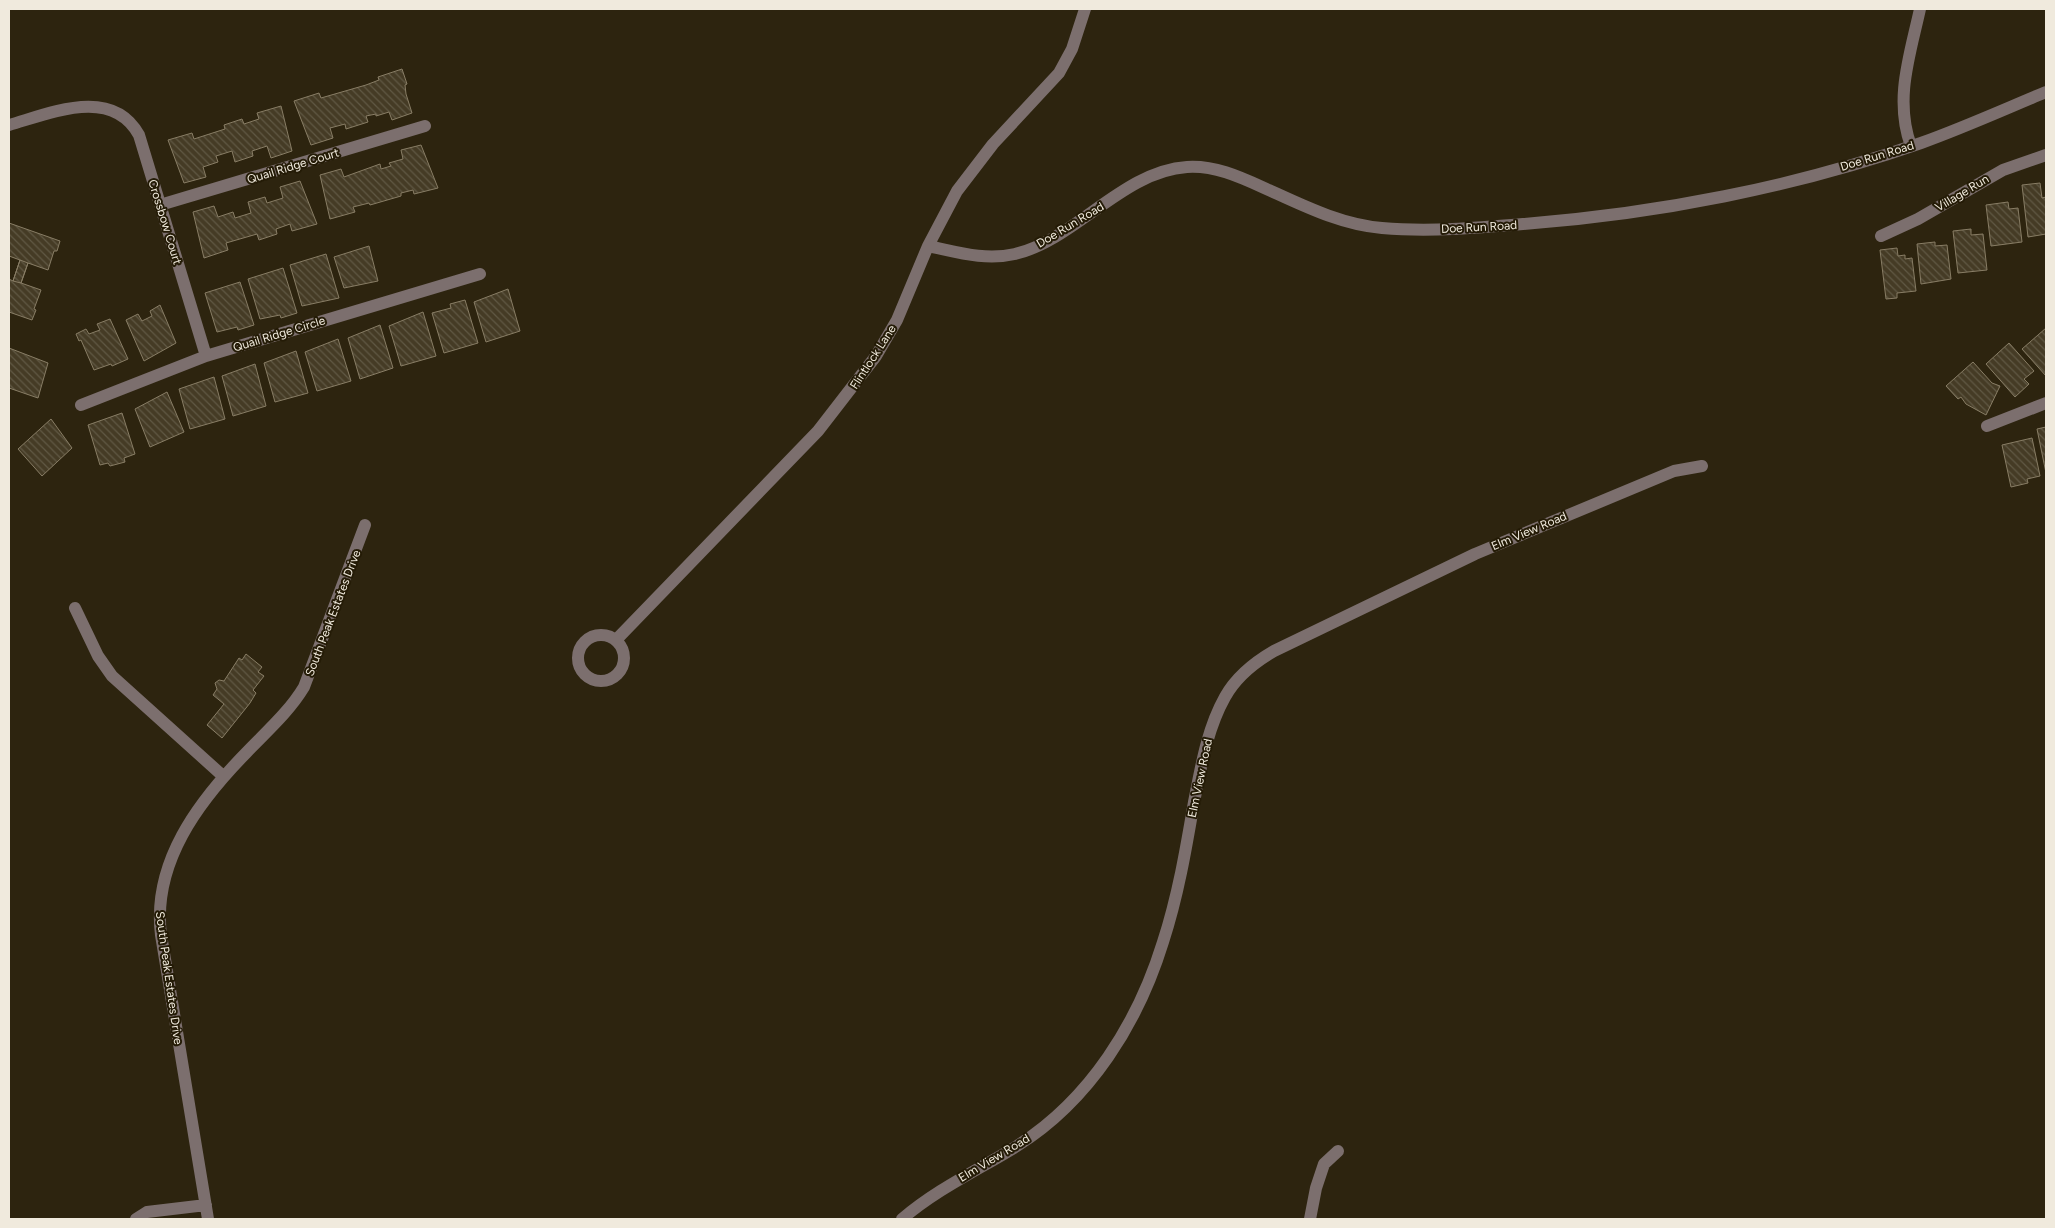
<svg xmlns="http://www.w3.org/2000/svg" width="2055" height="1228" viewBox="0 0 2055 1228" font-family="Figtree,sans-serif">
  <defs>
    <pattern id="building-back-hatch" width="6" height="6" patternUnits="userSpaceOnUse" patternTransform="scale(1.25)"><rect width="6" height="6" fill="#453b25"/><path d="M-1 5l2 2M0 0l6 6M5-1l2 2" fill="none" stroke="#605844"/></pattern>
  </defs>
  <rect width="100%" height="100%" fill="#2d240f"/>
  <!-- building -->
  <path fill="url(#building-back-hatch)" stroke="#887d65" d="M402,69L407,84L405,85L406,94L412,113L392,120L389,112L376,116V114L366,116L368,122L346,129L345,124L330,128L333,138L311,145L294,101L319,93L321,98L366,85L379,80L378,77Z
    M281,106L292,151L271,158L267,146L252,151L253,156L235,162L232,151L216,156L218,162L203,167L206,177L184,183L168,140L192,133L194,139L225,129L224,125L242,119L244,124L259,119L257,113Z
    M421,145L438,188L414,194L413,190L401,193V196L370,205L369,203L353,207L355,212L330,219L320,175L341,169L344,177L380,164L381,169L391,166L389,163L403,159L401,150Z
    M300,181L317,224L292,231L290,224L276,229L277,234L259,240L257,234L226,243L228,250L204,258L193,212L214,206L218,217L233,212L235,218L251,213L248,202L265,197L267,203L283,198L280,187Z
    M2040,183L2042,198L2046,197V234L2028,237L2022,185Z
    M2008,202L2009,209L2018,208L2022,242L1991,246L1986,205Z
    M9,223L60,241L57,251H54L48,270L28,263L21,283L13,281L20,260L9,256Z
    M1971,229V235L1983,234L1987,270L1958,273L1953,231Z
    M1935,242V246L1947,245L1951,279L1921,284L1917,244Z
    M369,246L378,281L344,288L334,257Z
    M1897,248L1898,256L1905,255V259L1912,258L1916,291L1897,293V298L1886,299L1880,250Z
    M326,254L339,298L302,306L290,265Z
    M20,260L28,263L21,283L41,290L34,309L36,310L32,320L9,312V279L13,281Z
    M283,268L297,313L281,318L280,315L260,319L248,279Z
    M240,282L254,325L238,330L237,327L217,332L205,293Z
    M508,289L520,331L486,342L474,302Z
    M465,300L478,343L444,353L432,313L451,308L450,304Z
    M160,305L176,343L144,361L126,320L138,314L142,321L152,316L150,311Z
    M423,312L436,356L401,366L389,326Z
    M110,319L128,359L112,366L111,364L94,370L81,340L79,341L76,334L86,329L89,334L100,330L97,324Z
    M380,325L393,368L360,379L348,338Z
    M2046,328V376L2022,349Z
    M338,339L351,381L317,391L305,352Z
    M2009,343L2034,371L2024,379L2029,384L2015,397L1986,364Z
    M9,348L48,363L38,398L9,388Z
    M296,351L308,393L275,402L264,363Z
    M1973,362L1992,383L2000,386L1986,415L1966,404L1961,397L1958,399L1946,386Z
    M255,364L266,406L233,416L222,376Z
    M214,377L225,419L190,429L179,389Z
    M167,392L184,432L150,447L135,409Z
    M122,413L135,454L124,458L125,462L110,466L108,463L100,465L88,425Z
    M51,419L72,448L42,476L18,449Z
    M2046,427V473L2037,429Z
    M2032,438L2040,476L2027,479L2028,483L2011,487L2002,445Z
    M246,654L262,667L258,672L264,676L253,690L256,693L250,703L222,738L207,725L224,704L213,695L217,689L215,683L219,680L224,681L239,658L242,660Z"/>
  <g fill="none" stroke-linecap="round" stroke-linejoin="round">
    <!-- minor -->
    <path stroke="#7c6f6e" stroke-width="12" d="M9,125C51,113 112,86 139,135L206,356
      M1911,146C1894,99 1910,55 1920,9
      M160,205L425,126
      M1881,236L1918,219L2003,170L2046,155
      M928,246C957,252 985,261 1015,254C1075,240 1123,171 1187,167C1217,165 1244,179 1271,191C1306,207 1343,225 1382,228C1429,232 1476,228 1523,224C1656,214 1795,187 1921,143C1963,128 2005,109 2046,92
      M81,405L206,356L480,274
      M1987,426L2046,403
      M75,608L98,656L112,676L223,776
      M578 658a23 23 0 1 1 46 0a23 23 0 1 1-46 0Z
      M616,640L818,431L876,356L897,320L928,246L957,191L993,144L1059,73L1072,49L1085,9
      M136,1219L147,1212L206,1205
      M208,1219L161,935C152,863 198,802 246,753C266,732 289,712 304,687L365,525
      M902,1219C937,1189 978,1170 1017,1146C1090,1100 1138,1023 1163,942C1178,896 1186,849 1194,802C1201,767 1207,729 1225,697C1236,677 1255,662 1274,651L1475,554L1674,471L1702,466
      M1310,1219L1316,1188L1324,1164L1338,1151"/>
  </g>
  <g text-anchor="middle" stroke-width="4" stroke-linejoin="round" paint-order="stroke">
    <!-- street labels -->
    <g font-size="12" fill="#f0eadd" stroke="#241b06">
      <text transform="translate(1877 156) rotate(-17)" y="4">Doe Run Road</text>
      <text transform="translate(293 166) rotate(-17)" y="4">Quail Ridge Court</text>
      <text transform="translate(1962 193) rotate(-31)" y="4">Village Run</text>
      <text transform="translate(165 222) rotate(73)" y="4">Crossbow Court</text>
      <text transform="translate(1070 225) rotate(-31)" y="4">Doe Run Road</text>
      <text transform="translate(1479 227) rotate(-3)" y="4">Doe Run Road</text>
      <text transform="translate(279 334) rotate(-17)" y="4">Quail Ridge Circle</text>
      <text transform="translate(873 357) rotate(-57)" y="4">Flintlock Lane</text>
      <text transform="translate(1529 531) rotate(-23)" y="4">Elm View Road</text>
      <text transform="translate(333 613) rotate(-69)" y="4">South Peak Estates Drive</text>
      <text transform="translate(1200 778) rotate(-78)" y="4">Elm View Road</text>
      <text transform="translate(169 978) rotate(82)" y="4">South Peak Estates Drive</text>
      <text transform="translate(994 1158) rotate(-31)" y="4">Elm View Road</text>
    </g>
  </g>
  <!-- border -->
  <rect width="2055" height="1228" fill="none" stroke="#f0eadd" stroke-width="20"/>
</svg>
